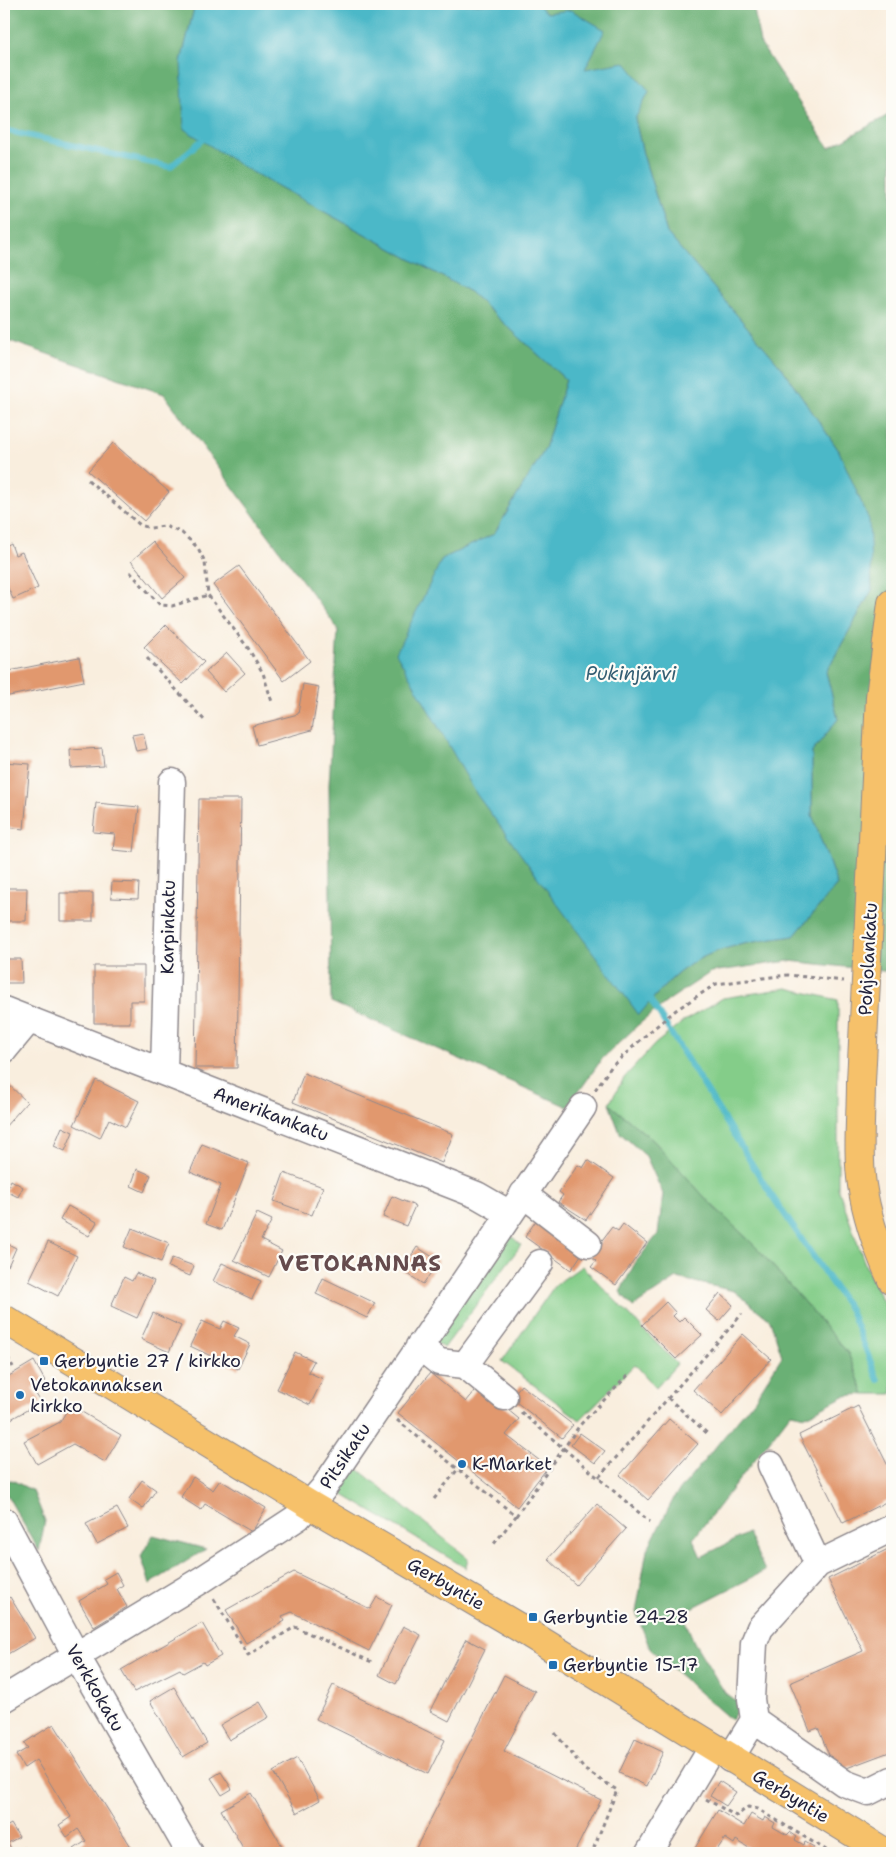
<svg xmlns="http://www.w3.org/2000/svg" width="896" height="1857" viewBox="0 0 896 1857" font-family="'Shantell Sans',sans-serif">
  <rect width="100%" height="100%" fill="#fdfcf7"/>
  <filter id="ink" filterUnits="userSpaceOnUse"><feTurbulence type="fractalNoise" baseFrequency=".02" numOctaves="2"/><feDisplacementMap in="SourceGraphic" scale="10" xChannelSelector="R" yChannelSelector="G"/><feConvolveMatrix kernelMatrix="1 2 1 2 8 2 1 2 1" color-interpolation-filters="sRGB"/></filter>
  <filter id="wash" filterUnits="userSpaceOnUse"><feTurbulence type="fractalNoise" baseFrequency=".0096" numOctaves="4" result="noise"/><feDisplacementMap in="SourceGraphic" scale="20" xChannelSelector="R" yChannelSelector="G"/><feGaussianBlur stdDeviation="1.12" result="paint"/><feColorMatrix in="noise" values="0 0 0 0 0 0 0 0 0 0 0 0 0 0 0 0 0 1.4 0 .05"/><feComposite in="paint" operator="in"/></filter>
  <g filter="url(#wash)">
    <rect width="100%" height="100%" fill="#f9eede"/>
    <!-- green -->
    <path fill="#84cd89" stroke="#537862" d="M787,988L838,1000V1188L866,1267L892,1320V1394H864L848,1353L758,1249L709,1202L654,1141L609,1104L624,1078L655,1044L684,1021L723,998Z
      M509,1234L521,1245L444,1348L433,1340Z
      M582,1266L677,1364L656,1388L635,1364L580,1420L502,1361L555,1285Z
      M357,1449L364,1454L354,1466L468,1558L466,1568L335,1490Z"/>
    <!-- forest -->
    <path fill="#6bb075" stroke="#466958" d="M4,4H195L181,62L245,168L470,292L566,380L545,449L494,534L442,559L639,1014C656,996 673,974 694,962C724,944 761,941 794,936L837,885L812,815V752L838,719L826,672L872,590L839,451L782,368L667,233L643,154L635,119L584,70L571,11L546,13L537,4H753L760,43L829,148L892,113V972L789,961L711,972L669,1000L638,1025L602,1059L568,1107L331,1002L329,785L338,629L164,394L4,339Z
      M609,1104L654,1141L709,1202L758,1249L848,1353L864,1394L844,1396L806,1416L791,1413L693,1539L701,1557L748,1533L765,1571L682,1613L694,1642L725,1693L741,1705L731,1720L650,1649L636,1612L647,1550L675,1496L755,1399L782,1356L770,1320L734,1291L677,1278L633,1307L620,1292L635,1263L658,1234L663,1194L646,1156L620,1133Z
      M12,1480L33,1491L45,1521L39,1551L4,1490V1481Z
      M153,1535L206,1549L150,1584L141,1556Z"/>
    <!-- water -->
    <path fill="#4cb8c8" stroke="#376d82" d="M195,4H537L547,13L571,10L605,30L585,69L625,62L649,91L635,119L643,154L667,233L782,368L839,451L869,520L872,590L826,672L838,719L812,752V815L837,885L794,936C761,941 724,944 694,962C672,975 655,996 639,1015L477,795L396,653L442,559L494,534L545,449L566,380L470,292L245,168L184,129L181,62Z"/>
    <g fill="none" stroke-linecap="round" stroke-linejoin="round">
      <!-- stream -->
      <path stroke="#4cb8c8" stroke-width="6" d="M4,130L170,167L202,140
        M651,1001L770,1193L850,1310L878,1380"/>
    </g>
    <g id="blocks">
      <!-- building -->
      <path fill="#e1986e" d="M113,443L169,492L144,521L88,471Z
        M153,542L185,578L162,598L131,561Z
        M11,544L15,555L22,552L38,588L13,599L7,586L4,587V548Z
        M239,566L310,661L284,681L213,585Z
        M166,625L204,662L183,684L144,647Z
        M227,653L245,673L224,692L206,672Z
        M79,657L84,681L4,697V672Z
        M303,684L319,687L312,730L257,745L252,726L298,714Z
        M143,733L147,749L136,751L132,735Z
        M102,748L104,766L71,768L70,750Z
        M4,762L30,764L24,829L4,827Z
        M199,799H241L237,1068H195Z
        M96,803L139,807L134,852L113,850L115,834L93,832Z
        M112,882L139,883L138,899L111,898Z
        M4,888H27L26,921H4Z
        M60,893H93V921H60Z
        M4,959H21L22,983H4Z
        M94,966H144V1001H130V1023H94Z
        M304,1073L453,1134L442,1163L293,1102Z
        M96,1080L139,1101L126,1127L109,1119L100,1138L74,1125Z
        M6,1082L27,1102L4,1128V1085Z
        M62,1127L73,1132L65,1151L54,1146Z
        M202,1144L249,1163L222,1230L206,1224L221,1185L190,1172Z
        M588,1160L614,1178L586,1220L558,1202L563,1195L559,1192L578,1165L583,1168Z
        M137,1169L151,1175L144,1192L131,1186Z
        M284,1173L323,1187L312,1215L274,1201Z
        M11,1180L23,1187L18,1197L6,1191Z
        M392,1196L415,1206L406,1226L383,1217Z
        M68,1206L97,1222L89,1236L60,1220Z
        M257,1213L272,1220L261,1240L282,1251L269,1277L234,1260Z
        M537,1219L583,1252L571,1270L525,1237Z
        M623,1224L647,1243L616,1285L591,1267L596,1261L590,1256L612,1227L618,1231Z
        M132,1228L169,1243L161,1262L124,1247Z
        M4,1242L16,1248L8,1266L4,1264Z
        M48,1242L77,1256L58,1296L29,1281Z
        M417,1247L439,1261L423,1284L402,1270Z
        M172,1258L194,1266L190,1276L168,1267Z
        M222,1263L261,1281L252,1299L213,1281Z
        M136,1273L154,1281L137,1318L111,1306L124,1277L132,1281Z
        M323,1278L375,1303L367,1318L316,1294Z
        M720,1293L733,1305L719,1321L706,1310Z
        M666,1302L676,1313L673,1316L679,1322L684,1317L702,1335L676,1359L642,1325Z
        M153,1313L181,1326L169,1352L141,1339Z
        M202,1321L220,1329L224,1321L239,1328L234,1336L250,1344L238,1369L190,1346Z
        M743,1334L771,1359L722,1415L693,1390Z
        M295,1352L314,1361L308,1372L323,1379L310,1405L277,1389Z
        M34,1361L45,1381L32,1388L41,1402L4,1423V1366L9,1376Z
        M430,1373L466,1402L479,1386L519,1419L506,1435L548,1467L517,1507L398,1413Z
        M521,1385L573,1425L562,1438L511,1398Z
        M70,1405L121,1435L105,1462L73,1444L37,1464L24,1441L60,1422Z
        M858,1406L892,1474V1499L843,1523L799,1435Z
        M669,1419L698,1444L648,1500L620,1475Z
        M580,1433L605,1451L595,1463L571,1445Z
        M193,1477L213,1490L220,1480L266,1508L252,1532L205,1504L201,1510L181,1497Z
        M142,1480L156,1490L143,1509L129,1499Z
        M597,1504L626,1529L576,1585L548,1559Z
        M117,1508L128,1528L97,1544L86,1524Z
        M892,1547V1751L836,1772L818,1728L810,1731L790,1683L863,1651L828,1579Z
        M116,1572L123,1585L117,1589L127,1607L94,1627L79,1601L107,1584L104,1579Z
        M294,1572L370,1609L377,1597L392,1605L369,1651L292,1612L282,1616L285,1621L246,1643L226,1610Z
        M10,1597L35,1638L6,1655L4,1651V1601Z
        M202,1623L221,1656L205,1665L203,1662L183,1673L180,1669L134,1692L121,1670Z
        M403,1626L421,1635L396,1684L379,1675Z
        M466,1639L485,1649L449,1721L430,1711Z
        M504,1675L535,1691L504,1751L601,1800L574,1853H417L414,1852Z
        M333,1685L445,1740L428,1774L316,1719Z
        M174,1687L207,1743L183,1757L150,1701Z
        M260,1702L269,1717L229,1740L220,1725Z
        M54,1724L135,1853H76L74,1849L86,1841L78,1829L67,1837L59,1825L71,1817L36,1760L24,1768L16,1755L28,1748L24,1743Z
        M635,1739L663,1752L647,1786L619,1773Z
        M297,1758L320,1800L297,1813L273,1772Z
        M221,1772L232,1789L222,1795L211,1778Z
        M719,1781L736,1792L726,1806L710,1796Z
        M251,1793L286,1853H246L221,1810Z
        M718,1810L744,1826L751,1814L763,1821L765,1817L775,1823L773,1827L787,1835L790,1832L797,1837L795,1840L804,1845L805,1842L814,1847L812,1850L817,1853H753L754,1851L736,1840L734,1844L725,1838L715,1853H692Z
        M11,1824L19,1837L8,1843L14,1853H4V1828Z
        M25,1847L29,1853H15Z"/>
    </g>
  </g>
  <g filter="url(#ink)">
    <use href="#blocks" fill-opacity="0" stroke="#8e888c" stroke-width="1"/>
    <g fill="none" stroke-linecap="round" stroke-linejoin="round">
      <defs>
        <path id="minor" d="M4,1010L477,1195L510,1214
          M4,1050L29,1020
          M164,1072L172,782
          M523,1194L588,1244
          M419,1346L439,1362L465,1365L504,1397
          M465,1365L540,1263
          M771,1465L818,1564
          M4,1521L76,1655L190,1853
          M4,1699L203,1579L298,1517L323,1489L583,1107
          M754,1720L844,1783L868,1792L892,1780
          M730,1759L754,1720L751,1699L754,1643L760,1628L818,1564L892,1528
          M649,1853L712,1748"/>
        <path id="major" d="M892,603L880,697L861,1082C861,1116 857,1152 862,1185C867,1219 878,1249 892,1280
          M4,1319L310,1505L520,1628L886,1853"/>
      </defs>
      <!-- minor casing -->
      <use href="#minor" stroke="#8e888c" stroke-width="29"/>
      <!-- major casing -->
      <use href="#major" stroke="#8e888c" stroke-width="30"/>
      <!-- path -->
      <path stroke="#8e888c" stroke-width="3" stroke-dasharray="4 4" stroke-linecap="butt" d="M88,480L140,525L150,528L165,526L182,533L198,548L205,562L208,595L248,648L263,673L272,702
        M130,572L160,605L172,606L208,595
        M147,658L205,721
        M595,1090L611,1067L646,1035L676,1010L716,984L788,975L844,981
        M4,1350L13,1367
        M668,1398L709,1435
        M521,1412L650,1522
        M397,1420L516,1516L493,1545
        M599,1477L742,1314
        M434,1499L462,1464
        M516,1516L580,1425L629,1374
        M214,1599L248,1655L295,1627L374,1663
        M555,1733L585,1770L617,1790L593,1850
        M706,1799L736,1816L748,1807L758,1809L831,1853"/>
      <!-- minor -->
      <use href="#minor" stroke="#fff" stroke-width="26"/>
      <!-- major -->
      <use href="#major" stroke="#f6c16b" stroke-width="28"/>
    </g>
  </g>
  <!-- markers -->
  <g fill="#1f6fb2" stroke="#fdfcf7" stroke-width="2">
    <rect x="39" y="1356" width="10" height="10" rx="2.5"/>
    <circle cx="20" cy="1395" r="5"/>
    <circle cx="462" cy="1464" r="5"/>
    <rect x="528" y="1612" width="10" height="10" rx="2.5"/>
    <rect x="548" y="1660" width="10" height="10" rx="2.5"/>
  </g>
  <g text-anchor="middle" stroke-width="4.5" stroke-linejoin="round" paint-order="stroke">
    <!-- street labels -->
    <g font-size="18" fill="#22223b" stroke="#fdfcf7">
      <text transform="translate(168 927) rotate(-89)" y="6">Karpinkatu</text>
      <text transform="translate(868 959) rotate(-87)" y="6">Pohjolankatu</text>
      <text transform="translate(271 1114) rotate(21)" y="6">Amerikankatu</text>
      <text transform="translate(345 1456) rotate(-56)" y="6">Pitsikatu</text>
      <text transform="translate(446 1584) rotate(30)" y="6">Gerbyntie</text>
      <text transform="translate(95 1688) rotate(60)" y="6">Verkkokatu</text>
      <text transform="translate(791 1796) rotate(31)" y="6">Gerbyntie</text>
    </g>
    <!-- poi labels -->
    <g font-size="18" fill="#22223b" stroke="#fdfcf7" text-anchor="start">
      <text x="54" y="1367">Gerbyntie 27 / kirkko</text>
      <text x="30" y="1391">Vetokannaksen<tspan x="30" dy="21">kirkko</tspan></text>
      <text x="472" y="1470">K-Market</text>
      <text x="543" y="1623">Gerbyntie 24-28</text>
      <text x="563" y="1671">Gerbyntie 15-17</text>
    </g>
    <!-- water labels -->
    <g font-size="19" font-style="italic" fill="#335e73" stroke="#fdfcf7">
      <text x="631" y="680">Pukinjärvi</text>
    </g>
    <!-- district labels -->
    <g font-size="22" font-weight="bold" letter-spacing="1" fill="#654b4d" stroke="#fdfcf7">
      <text x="360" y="1271">VETOKANNAS</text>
    </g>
  </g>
  <!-- margin -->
  <rect width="896" height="1857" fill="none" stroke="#fdfcf7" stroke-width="20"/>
</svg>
